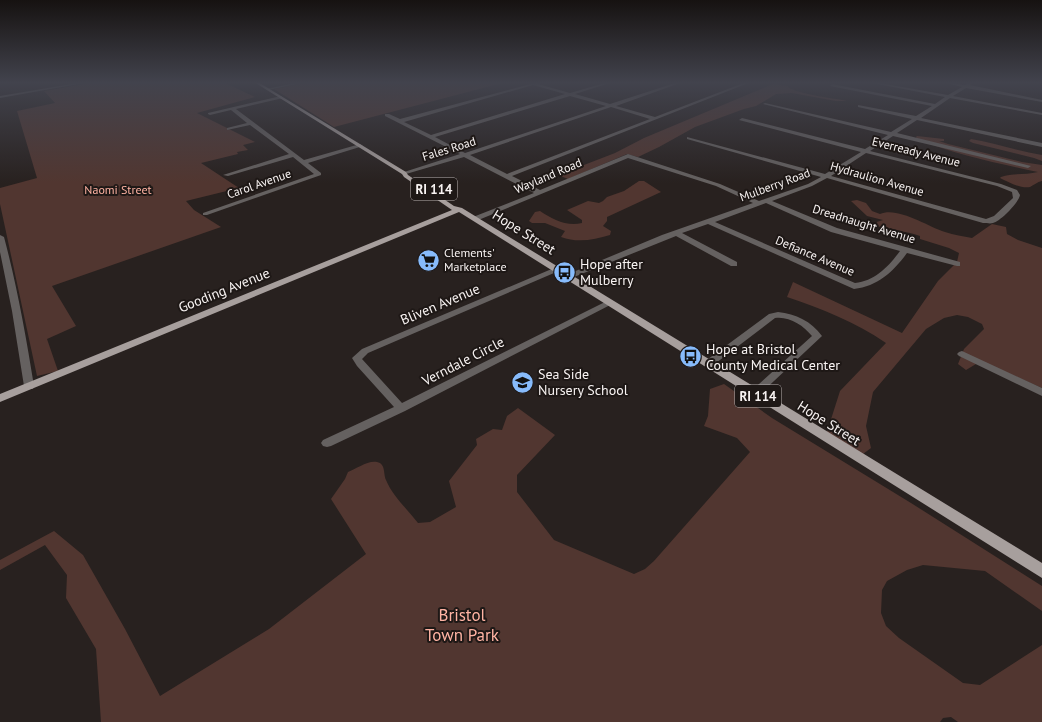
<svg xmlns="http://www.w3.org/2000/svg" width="1042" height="722" viewBox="0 0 1042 722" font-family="'PT Sans',sans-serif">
  <rect width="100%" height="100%" fill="#28211f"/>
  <!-- green -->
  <path fill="#513630" d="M96,82H223L255,97L197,113L255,142L243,145L248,150L237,152L238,154L201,163L239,188L186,201L194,210L221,227L52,286L76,326L47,339L58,371L37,376L0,204V188L37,178L17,111L55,103L44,91Z
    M310,82H506L334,127L274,89Z
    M773,84L788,86L789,88C807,96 828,97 847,101H836L792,93L776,94L756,106L744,109L695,127L659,147L638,157L627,154L568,179L558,175L615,153L644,138Z
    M917,136L944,139V141H939L948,144L1022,162L1042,165V181C1037,182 1034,185 1030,187C1021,189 1008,182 1000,178L1001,177C1013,173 1026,175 1038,172C997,163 956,155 917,139L916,137Z
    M971,139C995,143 1018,151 1042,155V161L1034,158L973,143L969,141Z
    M639,181H644L661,192L607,217V221L603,226L611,231L610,235C594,240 577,243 561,237L565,231L545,223H532L529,221L535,212L540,211C552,219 567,227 582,223V220L567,210L588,201L599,203L603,201L607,197L624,191Z
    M857,200L866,203L872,211L880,214C897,206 927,226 945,232C954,235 963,236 972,238L992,224L1006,227L1007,234L1018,240L1042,248V388L981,361L966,370L958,364L964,349L984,329L982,324L968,317L957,315L944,318L926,329L873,392L866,426L871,448L863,454L826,435L840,391L886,343C856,322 822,309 787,297L793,282L902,333L938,281L957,262L959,253L949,248L920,239V236C904,230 887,230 870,224L883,220L867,216L851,201Z
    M724,384L772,418L911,503L1042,586V611L985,571L923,565L907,570L887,581L882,590L881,613L886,626L899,638L963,683L980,685L1042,645V722H958L951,717L943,718L940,722H101L96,649L66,598L67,575L45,545L0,570V560L54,531L83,555L125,629L160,696L269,629L366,554L331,499L345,479L348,472C356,469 368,460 377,462C386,464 383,473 386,480C392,495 407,509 418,523L430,522L456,507L449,481L477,445L476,439L493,429L502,430L507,416L518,408L555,435L517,475V492L554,540L634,574L645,569L654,561L750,452L737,438L704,426L708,416L710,389Z"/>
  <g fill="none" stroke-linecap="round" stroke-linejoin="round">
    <!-- minor -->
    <path fill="#656160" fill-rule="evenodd" d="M83,82H90L0,98V96Z
      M300,82H307L268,90L266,89Z
      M538,82H543L538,84L570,93L608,82H613L575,94L610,104L678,82H683L616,106L655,117L746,82H751L512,176L540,190L628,154L720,184L759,201L808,184L821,177L687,139V137L825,174L861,152L739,120L742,118L865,149L888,135L763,104L765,103L891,132L912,119L858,107V105L916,116L932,106L830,86L832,84L935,104L945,97L867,82H874L948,95L962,87L943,82L965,85L970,82H974L970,85L1042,100V102L966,88L953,96L1042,113V115L950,98L921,118L1042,143V147L917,120L897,133L1031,166L1028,168L893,136L870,151L1001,184L1017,190L1020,195C1019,202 1001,221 993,223C990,224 987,223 983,223L827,178L812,186L772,201L837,228L960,262V266H957L907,253C893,272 878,286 854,289L708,224L682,233L737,262V266H731L676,236L569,279H566L565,277L566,275L662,235L753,203L716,186L628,158L476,221L472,219L473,217L534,193L464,157L406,174L401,173L460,154L385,116V114H389L400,119ZM533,85L565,94L431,135L404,122ZM570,96L606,106L465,153L435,137ZM611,107L650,119L507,174L470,155ZM866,153L997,186L1012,192L1013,198L994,216L986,219L831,176ZM766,203L831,232L900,251C889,266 875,281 855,283L715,222Z
      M281,96L283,98L236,109L304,160L360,144L363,146L308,163L321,173V175L207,215H203V213L314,174L293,157L228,176L223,175L289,154L250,125L227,130V128L247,123L231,110L210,115L208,114V113Z
      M0,235L4,237C17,286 26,336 34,386L33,389H25L24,386L12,311L0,252Z
      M554,268H557L561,270L368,353L362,359L402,403L607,301L610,300L614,303L405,411L331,446L327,447L323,446L321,443L323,440L394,407L357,366L352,358L362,349Z
      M778,312C796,314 811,321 822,336L758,396H750L749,393L812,336C803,325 789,316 775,318L712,366H704L703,364L704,362L769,314Z
      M962,351L1042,388V396L959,356L957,354L959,352Z"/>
    <!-- major -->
    <path fill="#a79f9d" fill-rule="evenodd" d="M254,82H258L406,172L408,175L454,206L462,208L1042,563V578L459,212L0,402V394L452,210L404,177L402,174Z"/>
  </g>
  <!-- sky -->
  <linearGradient id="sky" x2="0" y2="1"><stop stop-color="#161211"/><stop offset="0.45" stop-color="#42434d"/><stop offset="1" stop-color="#42434d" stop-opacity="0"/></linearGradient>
  <rect width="1042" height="183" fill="url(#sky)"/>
  <!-- icons -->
  <defs>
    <symbol id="supermarket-disc" viewBox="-11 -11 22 22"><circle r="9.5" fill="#87bbfb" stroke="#1e1816"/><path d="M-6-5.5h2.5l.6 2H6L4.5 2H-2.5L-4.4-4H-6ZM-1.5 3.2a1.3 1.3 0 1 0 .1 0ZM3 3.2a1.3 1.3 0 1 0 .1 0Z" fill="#111"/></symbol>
    <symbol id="bus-disc" viewBox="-11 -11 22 22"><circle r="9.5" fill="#87bbfb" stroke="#1e1816"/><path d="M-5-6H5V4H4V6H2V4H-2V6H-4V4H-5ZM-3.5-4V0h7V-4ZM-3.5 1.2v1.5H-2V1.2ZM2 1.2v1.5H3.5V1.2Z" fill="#111"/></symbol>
    <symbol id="school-disc" viewBox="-11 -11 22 22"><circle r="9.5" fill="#87bbfb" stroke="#1e1816"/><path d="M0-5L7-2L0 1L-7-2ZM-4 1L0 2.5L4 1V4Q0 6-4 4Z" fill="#111"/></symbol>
  </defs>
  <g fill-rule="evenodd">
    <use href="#supermarket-disc" x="416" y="248" width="25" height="25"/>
    <use href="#bus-disc" x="552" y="260" width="25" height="25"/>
    <use href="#bus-disc" x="678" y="344" width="25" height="25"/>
    <use href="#school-disc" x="510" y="370" width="25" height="25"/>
  </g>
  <g text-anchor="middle" stroke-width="4" stroke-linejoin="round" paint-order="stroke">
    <!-- far-street labels -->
    <g font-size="12" fill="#f8f3f2" stroke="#1e1816">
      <text transform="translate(449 149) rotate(-17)" y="4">Fales Road</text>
      <text transform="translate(916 152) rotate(14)" y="4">Everready Avenue</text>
      <text transform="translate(548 176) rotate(-23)" y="4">Wayland Road</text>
      <text transform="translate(877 179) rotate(16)" y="4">Hydraulion Avenue</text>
      <text transform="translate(259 184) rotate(-19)" y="4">Carol Avenue</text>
      <text transform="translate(775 185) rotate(-20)" y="4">Mulberry Road</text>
      <text transform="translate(864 224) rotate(17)" y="4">Dreadnaught Avenue</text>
      <text transform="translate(815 256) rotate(23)" y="4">Defiance Avenue</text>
    </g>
    <!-- far-park labels -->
    <g font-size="12" fill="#ffb3a3" stroke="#1e1816">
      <text x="118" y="194">Naomi Street</text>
    </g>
    <!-- far-poi labels -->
    <g font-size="12" fill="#f8f3f2" stroke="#1e1816" text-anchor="start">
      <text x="444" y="257">Clements'<tspan x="444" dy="14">Marketplace</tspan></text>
    </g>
    <!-- shield labels -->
    <g fill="#1e1816" stroke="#b7b1b0" stroke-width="1">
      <rect x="411" y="178" width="46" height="22" rx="3"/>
      <rect x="735" y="385" width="46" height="22" rx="3"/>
    </g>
    <g font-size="13" font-weight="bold" fill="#f8f3f2">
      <text x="434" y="194">RI 114</text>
      <text x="758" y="401">RI 114</text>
    </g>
    <!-- street labels -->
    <g font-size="14" fill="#f8f3f2" stroke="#1e1816">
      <text transform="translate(524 232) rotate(32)" y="5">Hope Street</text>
      <text transform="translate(224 290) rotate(-22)" y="5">Gooding Avenue</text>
      <text transform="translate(440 304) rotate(-23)" y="5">Bliven Avenue</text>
      <text transform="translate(463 361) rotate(-27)" y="5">Verndale Circle</text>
      <text transform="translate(829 423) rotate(32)" y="5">Hope Street</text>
    </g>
    <!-- poi labels -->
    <g font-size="14" fill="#f8f3f2" stroke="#1e1816" text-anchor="start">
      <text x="580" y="269">Hope after<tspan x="580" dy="16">Mulberry</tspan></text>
      <text x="706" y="354">Hope at Bristol<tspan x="706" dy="16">County Medical Center</tspan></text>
      <text x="538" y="379">Sea Side<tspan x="538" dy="16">Nursery School</tspan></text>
    </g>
    <!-- near-park labels -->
    <g font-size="17" fill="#ffb3a3" stroke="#1e1816">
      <text x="462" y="621">Bristol<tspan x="462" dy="20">Town Park</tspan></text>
    </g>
  </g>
</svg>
